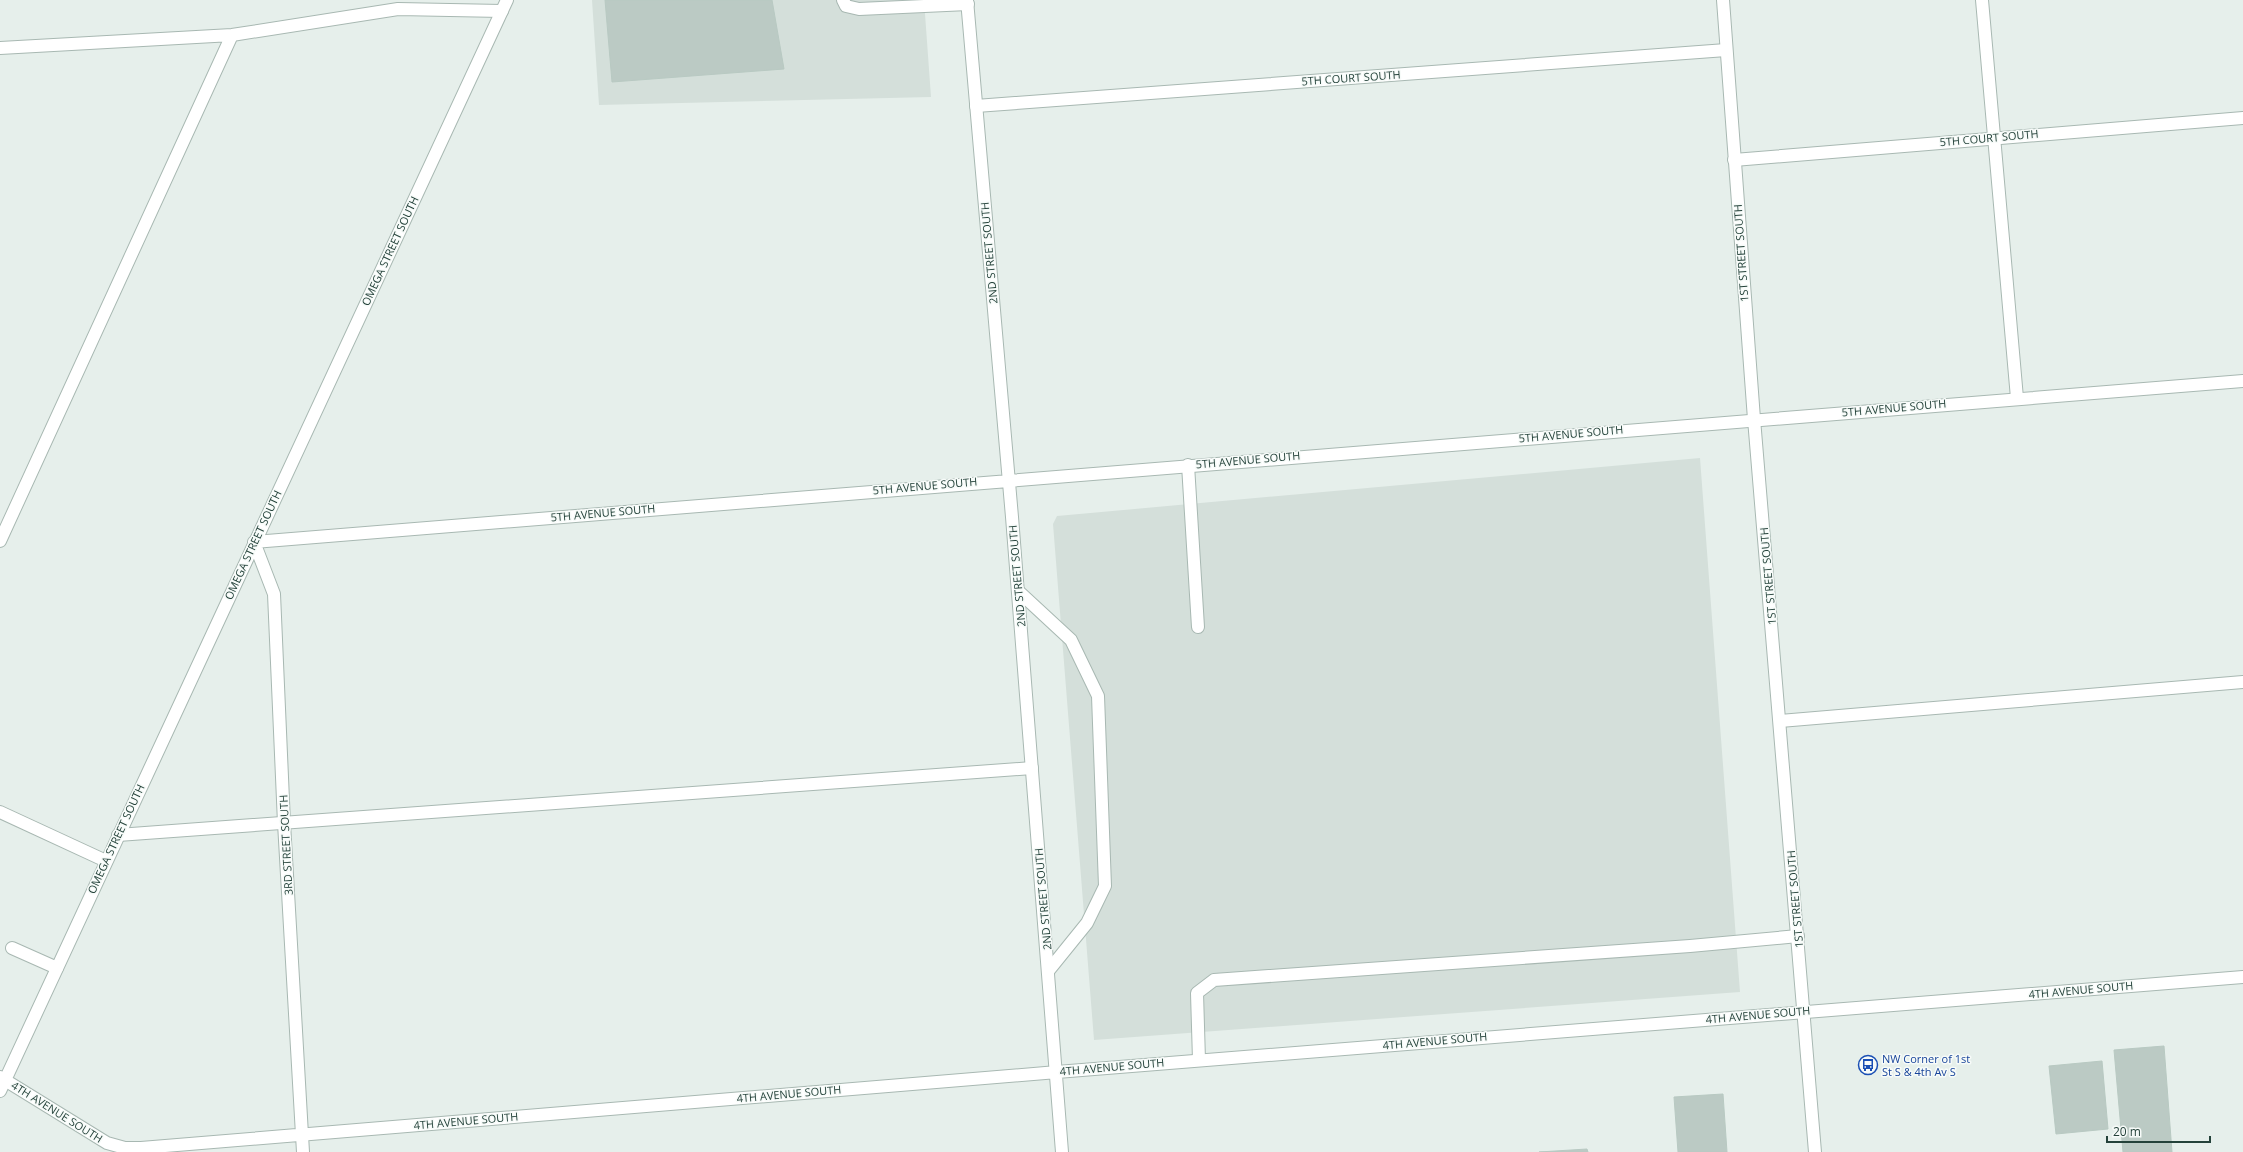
<svg xmlns="http://www.w3.org/2000/svg" width="2243" height="1152" viewBox="0 0 2243 1152" font-family="'Open Sans',sans-serif">
  <rect width="100%" height="100%" fill="#e6efeb"/>
  <!-- built -->
  <path fill="#d4dfda" d="M592,0H924L931,97L599,105Z
    M1700,458L1740,992L1094,1040L1053,524L1057,516Z"/>
  <!-- building -->
  <path fill="#bbcac4" stroke="#b8c9c2" d="M605,0H772L784,69L612,82Z
    M2164,1046L2172,1152H2123L2114,1050Z
    M2102,1061L2108,1129L2056,1134L2049,1066Z
    M1723,1094L1727,1152H1678L1674,1097Z
    M1587,1149L1588,1152H1539Z"/>
  <g fill="none" stroke-linecap="round" stroke-linejoin="round">
    <defs>
      <path id="service" d="M843,0L846,6L859,9L968,4
        M1982,0L2017,398
        M0,48L232,35L398,9L502,11
        M976,106L1726,50
        M1188,465L1198,627
        M0,541L232,35
        M1018,591L1071,640L1098,696L1105,886L1087,923L1049,970
        M1780,721L2243,682
        M0,812L106,861
        M118,835L1032,768
        M12,948L57,968
        M1199,1060L1197,993L1214,980L1690,946L1798,936"/>
      <path id="minor" d="M967,0L1012,517L1062,1152
        M1734,160L2243,118
        M0,1077L107,1143L125,1148H141L1057,1072L2243,977
        M0,1091L507,0
        M303,1152L284,823L274,594L254,542L2243,381"/>
      <path id="tertiary" d="M1723,0L1754,419L1815,1152"/>
    </defs>
    <!-- service casing -->
    <use href="#service" stroke="#a8b8b2" stroke-width="14"/>
    <!-- minor casing -->
    <use href="#minor" stroke="#a8b8b2" stroke-width="14"/>
    <!-- tertiary casing -->
    <use href="#tertiary" stroke="#a8b8b2" stroke-width="14"/>
    <!-- service -->
    <use href="#service" stroke="#fff" stroke-width="12"/>
    <!-- minor -->
    <use href="#minor" stroke="#fff" stroke-width="12"/>
    <!-- tertiary -->
    <use href="#tertiary" stroke="#fff" stroke-width="12"/>
  </g>
  <!-- icons -->
  <defs>
    <symbol id="bus-ring" viewBox="-11 -11 22 22"><circle r="9.5" fill="#f7fbf9" stroke="#1a4fb4" stroke-width="1.5"/><path d="M-5-6H5V4H4V6H2V4H-2V6H-4V4H-5ZM-3.5-4V0h7V-4ZM-3.5 1.2v1.5H-2V1.2ZM2 1.2v1.5H3.5V1.2Z" fill="#1a4fb4"/></symbol>
  </defs>
  <g fill-rule="evenodd">
    <use href="#bus-ring" x="1857" y="1054" width="22" height="22"/>
  </g>
  <g text-anchor="middle" stroke-width="3" stroke-linejoin="round" paint-order="stroke">
    <!-- street labels -->
    <g font-size="11" fill="#24423a" stroke="#f7fbf9">
      <text transform="translate(1351 78) rotate(-4)" y="4">5TH COURT SOUTH</text>
      <text transform="translate(1989 138) rotate(-5)" y="4">5TH COURT SOUTH</text>
      <text transform="translate(390 251) rotate(-65)" y="4">OMEGA STREET SOUTH</text>
      <text transform="translate(989 253) rotate(-95)" y="4">2ND STREET SOUTH</text>
      <text transform="translate(1741 253) rotate(-94)" y="4">1ST STREET SOUTH</text>
      <text transform="translate(1894 408) rotate(-5)" y="4">5TH AVENUE SOUTH</text>
      <text transform="translate(1571 434) rotate(-5)" y="4">5TH AVENUE SOUTH</text>
      <text transform="translate(1248 460) rotate(-5)" y="4">5TH AVENUE SOUTH</text>
      <text transform="translate(925 486) rotate(-5)" y="4">5TH AVENUE SOUTH</text>
      <text transform="translate(603 513) rotate(-5)" y="4">5TH AVENUE SOUTH</text>
      <text transform="translate(253 545) rotate(-65)" y="4">OMEGA STREET SOUTH</text>
      <text transform="translate(1017 576) rotate(-95)" y="4">2ND STREET SOUTH</text>
      <text transform="translate(1768 576) rotate(-95)" y="4">1ST STREET SOUTH</text>
      <text transform="translate(116 839) rotate(-65)" y="4">OMEGA STREET SOUTH</text>
      <text transform="translate(286 845) rotate(-93)" y="4">3RD STREET SOUTH</text>
      <text transform="translate(1043 899) rotate(-95)" y="4">2ND STREET SOUTH</text>
      <text transform="translate(1795 899) rotate(-95)" y="4">1ST STREET SOUTH</text>
      <text transform="translate(2081 990) rotate(-5)" y="4">4TH AVENUE SOUTH</text>
      <text transform="translate(1758 1015) rotate(-5)" y="4">4TH AVENUE SOUTH</text>
      <text transform="translate(1435 1041) rotate(-5)" y="4">4TH AVENUE SOUTH</text>
      <text transform="translate(1112 1067) rotate(-5)" y="4">4TH AVENUE SOUTH</text>
      <text transform="translate(789 1094) rotate(-5)" y="4">4TH AVENUE SOUTH</text>
      <text transform="translate(57 1112) rotate(32)" y="4">4TH AVENUE SOUTH</text>
      <text transform="translate(466 1121) rotate(-5)" y="4">4TH AVENUE SOUTH</text>
    </g>
    <!-- transit labels -->
    <g font-size="11" fill="#164399" stroke="#f7fbf9" text-anchor="start">
      <text x="1882" y="1063">NW Corner of 1st<tspan x="1882" dy="13">St S &amp; 4th Av S</tspan></text>
    </g>
  </g>
  <!-- scale -->
  <path d="M2107 1136v6h103v-6" fill="none" stroke="#24423a" stroke-width="2"/>
  <text x="2113" y="1136" font-size="12" fill="#24423a" stroke="#f7fbf9" stroke-width="3" paint-order="stroke">20 m</text>
</svg>
